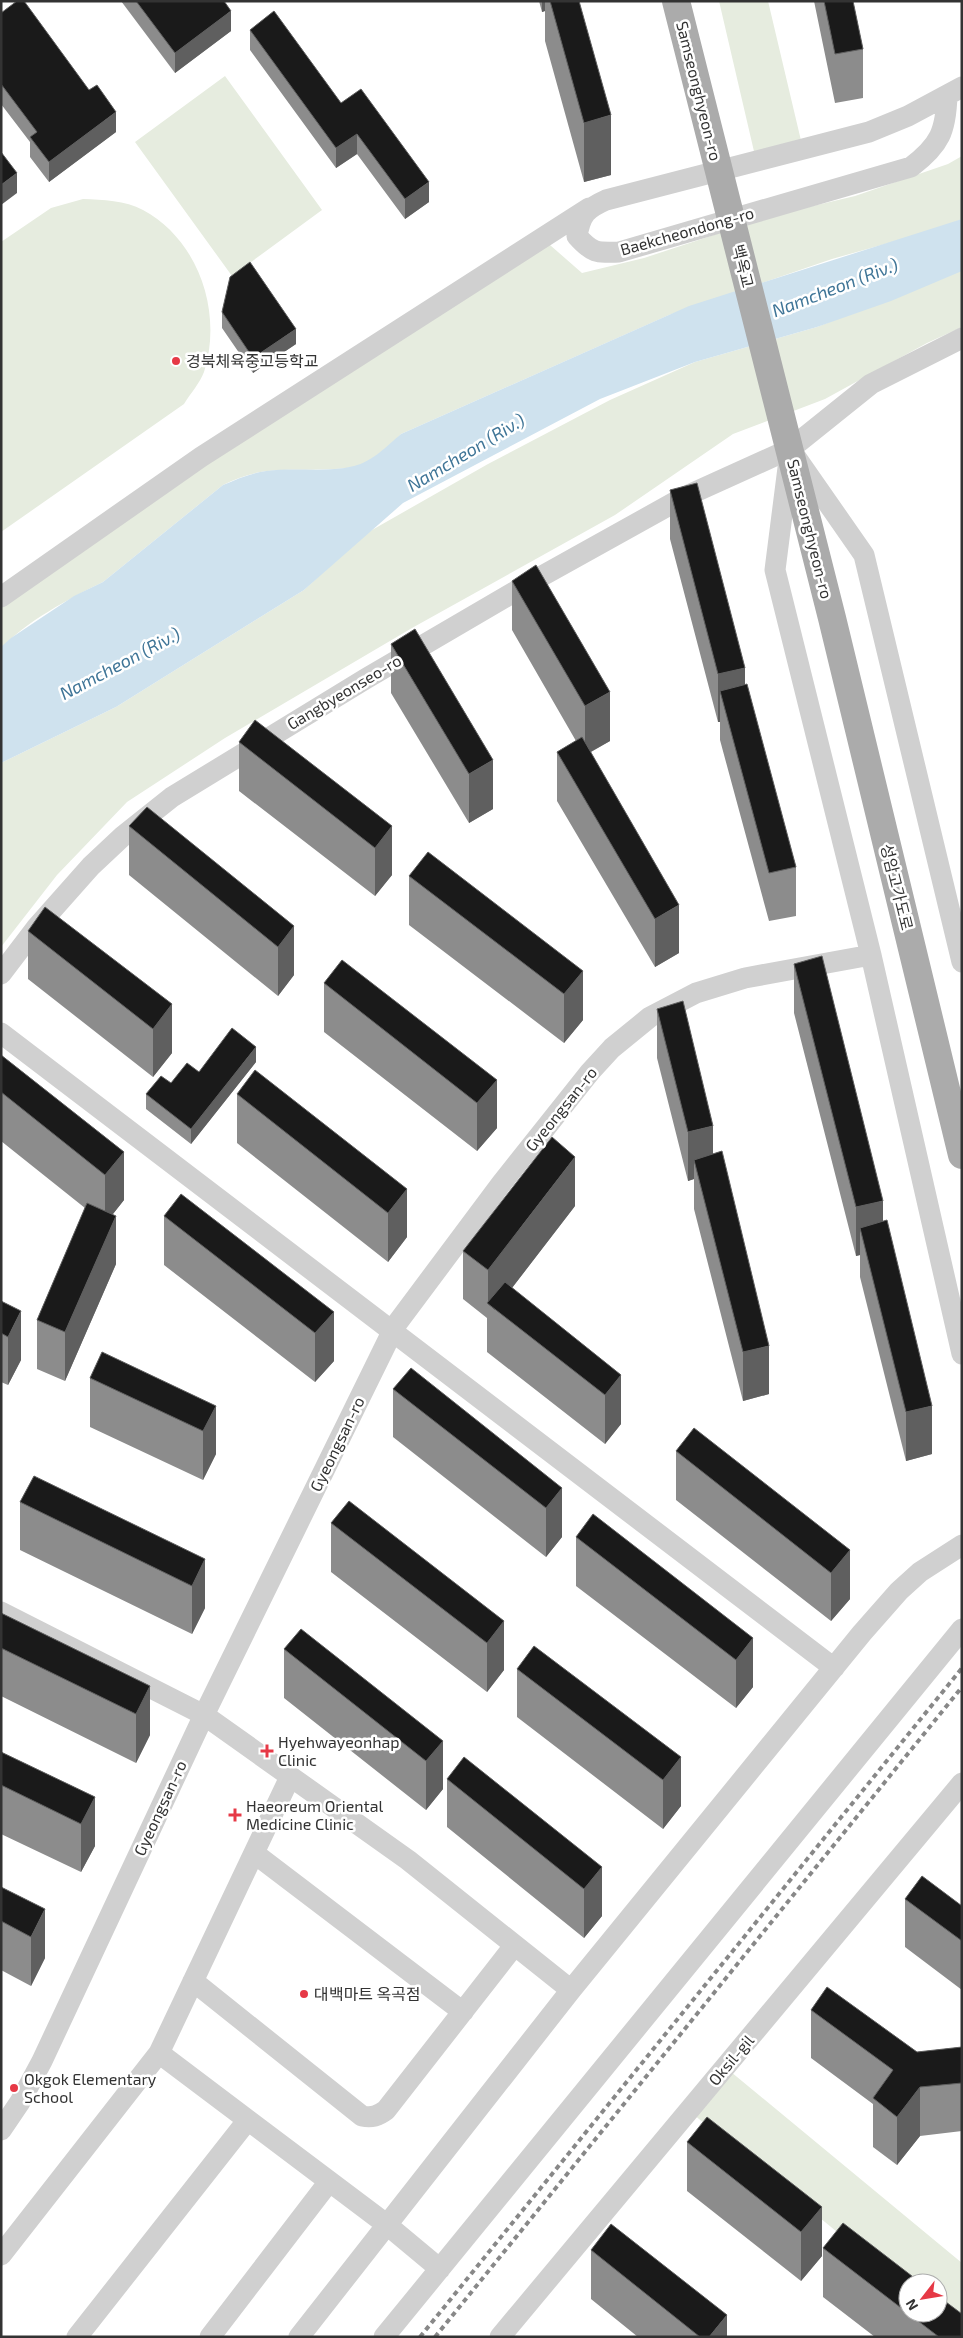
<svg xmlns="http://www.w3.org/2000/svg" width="963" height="2338" viewBox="0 0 963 2338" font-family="'Exo 2','Noto Sans KR',sans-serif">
  <rect width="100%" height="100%" fill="#fff"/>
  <!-- green -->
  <path fill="#e6ecdf" d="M719,1H768L803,149L756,160Z
    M225,76L322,210L232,276L135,142Z
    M962,156V218L960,220L938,229L832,259L669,315L401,434C394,441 386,454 378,459C352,475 296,467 267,471C251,473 237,478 223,485L103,582C72,597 23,623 1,649V597L542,238L582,273L644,258L775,215L855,196L948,164Z
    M83,199C103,200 125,200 143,210C199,240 223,313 204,372C200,383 190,394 184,404L1,532V242L51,208Z
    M959,271H962V327L927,343L825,399L733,434L615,515L412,628L225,738L127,802L57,875L1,947V763L116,707L304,590L365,534L488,464L610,400L695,362L817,327Z
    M725,2067L962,2263V2334L938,2313V2283H908V2290L688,2110Z"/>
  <!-- water -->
  <path fill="#cfe2ee" d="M962,219V271L891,301L817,327L695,362L600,399L403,503L304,590L116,707L1,763V647L11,638L74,596L103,582L223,485C237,479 251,473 266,471C295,467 325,473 354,466C372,462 388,445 401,434L689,306Z"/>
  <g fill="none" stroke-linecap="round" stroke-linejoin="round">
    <!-- minor -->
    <path stroke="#d0d0d0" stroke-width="21" d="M947,95C946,131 940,145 911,167L619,252C596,253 592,253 577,236C581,214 586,209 606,200L869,132L908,116L962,87
      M795,456L864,555L962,962
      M789,460L775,570L871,955L962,1354
      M1,597L201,457L589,208
      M1,974L36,928L91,866L123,836L172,797L367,678L533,581L684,497L790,449L871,384L962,338
      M1,1033L834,1668
      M1,1612L204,1715L408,1860L571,1990
      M254,1853L463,2012
      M193,1981L362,2116C372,2118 378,2116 386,2110L514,1946
      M159,2053L386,2224L440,2269
      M1,2130L20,2102L42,2061L204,1715L395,1326L501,1184L590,1072L612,1048L650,1017L696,993L745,978L871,955
      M1,2255L159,2053L290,1777
      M77,2337L247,2121
      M210,2337L328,2183
      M299,2337L571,1990L862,1633L899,1591L920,1572L962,1545
      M384,2337L962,1629
      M500,2337L962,1783"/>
    <!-- major -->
    <path stroke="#ababab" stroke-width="28" d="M676,1L832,618L962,1155"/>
    <!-- rail -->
    <path stroke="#888" stroke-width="4" stroke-dasharray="5 4" stroke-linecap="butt" d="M420,2337L962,1668
      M435,2337L962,1687"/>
  </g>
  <!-- wall -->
  <path fill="#8c8c8c" d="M121,1H224L231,31L175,73Z
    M539,1H579L611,175L584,182L545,41V11L542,12Z
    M814,1H853L863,49V98L835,103Z
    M1,13L116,132L49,182L30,157V142L1,104Z
    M250,30L341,103L429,202L405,219L357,154L336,168L250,50Z
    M222,312L296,344L253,373L222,328Z
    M670,490L745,684L796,867V916L769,921L720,740V722H718L670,539Z
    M512,581L610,741L591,752L679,953L655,967L557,801V752L576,741L512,630Z
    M391,644L493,809L469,823L391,693Z
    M239,742L392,826V875L375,896L239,791Z
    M129,826L294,926V975L278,996L129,875Z
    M409,876L583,971V1020L564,1043L409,925Z
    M28,931L172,1004V1053L153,1077L28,979Z
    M794,964L883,1221L932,1454L906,1461L860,1277V1255L856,1256L794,1013Z
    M324,983L497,1080V1128L477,1151L324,1032Z
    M657,1009L769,1394L743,1401L694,1209V1179L688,1181L657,1058Z
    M1,1055L124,1152V1200L113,1214L116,1264L65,1381L37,1369V1320L85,1208L1,1141Z
    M256,1062L191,1144L146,1109V1094L199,1072Z
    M237,1094L407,1189V1237L388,1262L237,1143Z
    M575,1206L512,1288L621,1375V1424L605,1444L487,1352V1318L463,1299V1251Z
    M164,1216L334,1312V1361L315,1382L164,1265Z
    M1,1301L21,1360L8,1385L1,1382Z
    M90,1378L216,1406V1454L203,1480L90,1427Z
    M393,1389L562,1488V1537L546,1557L393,1437Z
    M676,1451L850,1550V1599L831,1621L676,1500Z
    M20,1502L205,1559V1608L192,1634L20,1550Z
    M331,1523L504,1621V1670L487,1692L331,1572Z
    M576,1537L753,1638V1687L736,1708L576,1586Z
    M1,1613L150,1686V1735L136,1763L1,1696Z
    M284,1649L443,1741V1789L426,1810L284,1698Z
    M517,1669L681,1757V1806L663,1829L517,1717Z
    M1,1752L95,1797V1846L81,1872L1,1834Z
    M447,1779L602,1867V1916L584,1938L447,1827Z
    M1,1887L45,1958L31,1986L1,1970Z
    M905,1899L962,1906V1990L905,1947Z
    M811,2010L917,2052L962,2047V2131L920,2136L897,2165L873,2147V2104L811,2058Z
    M687,2142L822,2207V2256L801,2281L687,2191Z
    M823,2248L962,2337H875L823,2297Z
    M591,2250L727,2337H638L591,2299Z"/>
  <!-- shaded-wall -->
  <path fill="#5f5f5f" d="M542,1H545V11L542,12Z
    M231,11V31L175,73V53Z
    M116,112V132L49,182V162Z
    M611,115V175L584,182V123Z
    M357,134V154L336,168V148Z
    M17,173V193L1,205V185Z
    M429,182V202L405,219V199Z
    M296,329V344L253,373V358Z
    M745,668V716L720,691V722H718V674Z
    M610,692V741L585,755V706Z
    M493,760V809L469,823V774Z
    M392,826V875L375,896V848Z
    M679,905V953L655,967V919Z
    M294,926V975L278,996V947Z
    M583,971V1020L564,1043V994Z
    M172,1004V1053L153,1077V1029Z
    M256,1047V1062L191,1144V1129Z
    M497,1080V1128L477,1151V1103Z
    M713,1126V1175L694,1160V1179L688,1181V1132Z
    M124,1152V1200L105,1224V1175Z
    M575,1157V1206L495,1310L488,1304V1270Z
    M407,1189V1237L388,1262V1213Z
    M883,1201V1249L860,1228V1255L856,1256V1207Z
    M116,1216V1264L65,1381V1332Z
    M21,1311V1360L8,1385V1337Z
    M334,1312V1361L315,1382V1333Z
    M769,1346V1394L743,1401V1352Z
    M621,1375V1424L605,1444V1395Z
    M216,1406V1454L203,1480V1431Z
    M932,1406V1454L906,1461V1412Z
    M562,1488V1537L546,1557V1508Z
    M850,1550V1599L831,1621V1573Z
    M205,1559V1608L192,1634V1586Z
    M504,1621V1670L487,1692V1643Z
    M753,1638V1687L736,1708V1660Z
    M150,1686V1735L136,1763V1714Z
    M443,1741V1789L426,1810V1761Z
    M681,1757V1806L663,1829V1780Z
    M95,1797V1846L81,1872V1824Z
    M602,1867V1916L584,1938V1889Z
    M45,1909V1958L31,1986V1937Z
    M920,2087V2136L897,2165V2117Z
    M822,2207V2256L801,2281V2232Z
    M727,2315V2337H709Z"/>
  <!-- building -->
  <path fill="#1a1a1a" stroke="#5f5f5f" d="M17,1H24L89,90L97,85L116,112L49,162L30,137L37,132L1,84V13Z
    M136,1H224L231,11L175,53Z
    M550,1H579L611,115L584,123Z
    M824,1H853L863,49L835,54Z
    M274,11L341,103L361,89L429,182L405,199L357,134L336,148L250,30Z
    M1,152L17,173L1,185Z
    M250,262L296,329L253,358L222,312L230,277Z
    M697,483L745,668L718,674L670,490Z
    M536,565L610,692L585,706L512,581Z
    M415,629L493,760L469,774L391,644Z
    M747,684L796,867L769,873L720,691Z
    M255,720L392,826L375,848L239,742Z
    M582,737L679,905L655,919L557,752Z
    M147,807L294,926L278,947L129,826Z
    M428,852L583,971L564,994L409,876Z
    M45,907L172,1004L153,1029L28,931Z
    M822,956L883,1201L856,1207L794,964Z
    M342,960L497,1080L477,1103L324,983Z
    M683,1001L713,1126L688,1132L657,1009Z
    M232,1028L256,1047L191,1129L146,1094L161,1076L171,1083L187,1063L199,1072Z
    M1,1055L124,1152L105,1175L1,1092Z
    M255,1070L407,1189L388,1213L237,1094Z
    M552,1137L575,1157L488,1270L463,1251Z
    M722,1151L769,1346L743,1352L694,1160Z
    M181,1194L334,1312L315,1333L164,1216Z
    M87,1203L116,1216L65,1332L37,1320Z
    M887,1220L932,1406L906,1412L860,1228Z
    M505,1282L621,1375L605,1395L487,1303Z
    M1,1301L21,1311L8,1337L1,1333Z
    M102,1352L216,1406L203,1431L90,1378Z
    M411,1368L562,1488L546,1508L393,1389Z
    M694,1428L850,1550L831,1573L676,1451Z
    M34,1476L205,1559L192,1586L20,1502Z
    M349,1501L504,1621L487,1643L331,1523Z
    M593,1514L753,1638L736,1660L576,1537Z
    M1,1613L150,1686L136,1714L1,1648Z
    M301,1629L443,1741L426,1761L284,1649Z
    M534,1646L681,1757L663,1780L517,1669Z
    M1,1752L95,1797L81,1824L1,1785Z
    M464,1757L602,1867L584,1889L447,1779Z
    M922,1876L962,1906V1941L905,1899Z
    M1,1887L45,1909L31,1937L1,1921Z
    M827,1987L917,2052L962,2047V2083L920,2087L897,2117L873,2098L893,2070L811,2010Z
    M707,2117L822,2207L801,2232L687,2142Z
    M843,2223L921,2283H908V2313H938V2296L962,2314V2337H939L823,2248Z
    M611,2224L727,2315L709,2337H700L591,2250Z"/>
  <!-- markers -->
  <g fill="#e63946" stroke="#fff" stroke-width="2">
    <circle cx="176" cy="361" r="5"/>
    <path d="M264.5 1743.5h5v5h5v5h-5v5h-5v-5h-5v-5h5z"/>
    <path d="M232.5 1807.5h5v5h5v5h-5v5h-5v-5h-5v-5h5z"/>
    <circle cx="304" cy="1994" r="5"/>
    <circle cx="14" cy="2088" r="5"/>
  </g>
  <g text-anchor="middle" stroke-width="5" stroke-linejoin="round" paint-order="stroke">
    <!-- street labels -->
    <g font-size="16" fill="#333" stroke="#fff">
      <text transform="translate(699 91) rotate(76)" y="6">Samseonghyeon-ro</text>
      <text transform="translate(687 231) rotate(-16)" y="6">Baekcheondong-ro</text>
      <text transform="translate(743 266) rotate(76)" y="6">백옥교</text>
      <text transform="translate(810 529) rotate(76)" y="6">Samseonghyeon-ro</text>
      <text transform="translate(344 692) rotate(-31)" y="6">Gangbyeonseo-ro</text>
      <text transform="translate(897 887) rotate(76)" y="6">성암고가도로</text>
      <text transform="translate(561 1109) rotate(-51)" y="6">Gyeongsan-ro</text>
      <text transform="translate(337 1444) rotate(-64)" y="6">Gyeongsan-ro</text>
      <text transform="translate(160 1808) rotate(-65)" y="6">Gyeongsan-ro</text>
      <text transform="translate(731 2060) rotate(-50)" y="6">Oksil-gil</text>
    </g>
    <!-- poi labels -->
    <g font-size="16" fill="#333" stroke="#fff" text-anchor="start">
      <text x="186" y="367">경북체육중고등학교</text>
      <text x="278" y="1748">Hyehwayeonhap<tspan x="278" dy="18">Clinic</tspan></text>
      <text x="246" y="1812">Haeoreum Oriental<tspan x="246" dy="18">Medicine Clinic</tspan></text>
      <text x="314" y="2000">대백마트 옥곡점</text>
      <text x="24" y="2085">Okgok Elementary<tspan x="24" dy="18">School</tspan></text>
    </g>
    <!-- water labels -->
    <g font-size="18" font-style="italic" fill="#3f7597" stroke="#fff">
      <text transform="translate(835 288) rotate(-21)" y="6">Namcheon (Riv.)</text>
      <text transform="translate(466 453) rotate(-31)" y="6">Namcheon (Riv.)</text>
      <text transform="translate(120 664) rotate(-28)" y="6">Namcheon (Riv.)</text>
    </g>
  </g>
  <!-- border -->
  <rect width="963" height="2338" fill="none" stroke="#333333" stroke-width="5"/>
  <!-- north arrow -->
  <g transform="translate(923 2298) rotate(239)"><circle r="24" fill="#ffffff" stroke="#adadad"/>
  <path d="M0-4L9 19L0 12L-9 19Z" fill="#e63946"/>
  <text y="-8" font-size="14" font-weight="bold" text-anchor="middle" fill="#333333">N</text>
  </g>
</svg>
